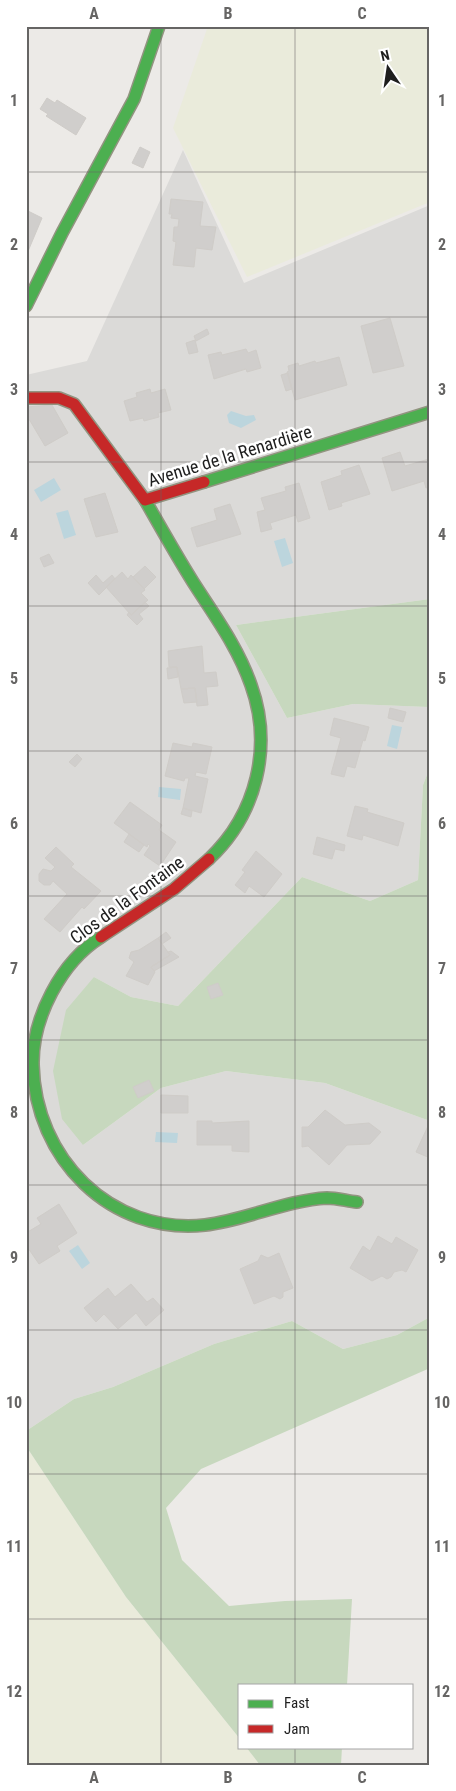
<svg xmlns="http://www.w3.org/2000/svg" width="456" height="1791" viewBox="0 0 456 1791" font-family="'Roboto Condensed',sans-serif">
  <rect width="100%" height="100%" fill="#eceae7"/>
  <!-- residential -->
  <path fill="#dbdad8" d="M183,150L244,283L430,205V599L236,625L287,718L353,704L429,707L430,767L423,785L418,880L370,901L302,877L178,1006L131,997L94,977L83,1145L161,1088L226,1071L325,1083L430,1121V1317L397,1335L343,1349L292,1321L214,1344L113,1387L74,1399L26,1431V375L87,361Z"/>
  <!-- farmland -->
  <path fill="#eaebdb" d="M208,26H430V202L247,277L173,128Z
    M26,1446L126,1597L240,1739V1747H246L260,1765H26Z"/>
  <!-- forest -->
  <path fill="#c7d8be" d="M430,599V711L428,707L353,704L287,718L236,625Z
    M430,767V1121L325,1083L226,1071L161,1088L83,1145L62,1119L53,1071L66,1010L94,977L131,997L178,1006L302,877L370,901L418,880L423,785Z
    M430,1317V1368L201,1469L166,1508L182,1560L229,1606L285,1601L352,1599L347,1685H240V1739L126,1597L26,1446V1431L74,1399L113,1387L214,1344L292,1321L343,1349L397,1335Z
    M246,1747H342L341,1765H260Z"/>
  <!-- water -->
  <path fill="#bcd5dd" d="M231,411L246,416L254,415L256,420L241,428L229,423L227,415Z
    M54,478L61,490L41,502L34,490Z
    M68,510L76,535L64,539L56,513Z
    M285,538L293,563L282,567L274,541Z
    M392,725L402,727L397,749L387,746Z
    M159,787L181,789L180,800L158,797Z
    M156,1132L178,1133L177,1143L155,1142Z
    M78,1245L90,1263L82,1269L69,1251Z"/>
  <!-- building -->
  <path fill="#d0cecc" stroke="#cfccc8" d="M47,98L55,103L57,100L86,118L76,135L46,116L48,114L40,109Z
    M140,147L150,152L143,168L132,163Z
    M171,199L203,202L200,226L216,227L212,250L196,248L194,267L173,265L176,242L173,241L174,227H178L179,219L171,218L172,214H169Z
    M26,210L42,218L26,256Z
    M390,318L404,366L373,373L361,326Z
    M207,329L209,334L196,341L194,336Z
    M195,340L198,352L189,354L186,343Z
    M246,349L248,353L256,350L261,368L247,372L246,369L214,379L208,355L221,352L222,355Z
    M339,357L347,385L295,400L287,372L289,371L288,366L298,363L299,366L315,361L316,363Z
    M288,373L292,389L286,391L281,375Z
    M150,389L151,393L165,389L171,410L158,413L159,417L144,421L143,418L130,421L124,401L137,397L136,393Z
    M52,405L68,433L45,446L29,419H26V407Z
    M400,452L405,466L429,459L430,487L426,488L424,481L392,491L382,458Z
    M359,465L370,494L341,503L342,506L329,510L321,482L342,475L341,471Z
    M299,483L310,518L298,522L296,515L270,523L272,529L261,532L257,512L265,510L261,498L286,491L285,487Z
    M105,493L118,532L96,537L84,499Z
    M230,504L241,534L197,547L191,528L217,520L214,509Z
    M49,554L54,563L44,567L40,558Z
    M145,566L156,577L144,589L133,577Z
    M122,572L128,579L131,575L145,590L141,593L148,600L131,615L106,587Z
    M96,575L103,583L112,575L115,579L99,595L88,583Z
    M145,602L149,606L139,614L143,619L137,625L127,615L129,612L131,615Z
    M202,646L204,673L216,672L218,686L206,687L208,705L197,706L195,688L181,689L177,667H169L168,651Z
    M177,667L178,677L168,679L167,668Z
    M195,688L197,702L184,703L181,689Z
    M390,708L406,712L403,722L388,718Z
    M334,718L369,727L365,741L363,740L355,768L347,766L344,777L331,774L341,738L330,735Z
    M173,743L192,747L193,743L212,747L206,774L196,772L195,776L208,779L201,813L183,808L189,778H185L184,781L165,776Z
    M77,754L82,759L75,767L69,762Z
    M130,802L162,825L159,830L176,842L160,866L144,855L150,846L148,844L147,847L114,823Z
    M355,806L368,809L367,812L404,823L398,846L363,835L362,840L347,836Z
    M183,808L192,811L191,817L181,814Z
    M129,834L144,845L139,852L124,842Z
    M317,837L345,845L344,851L335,849L332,859L313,854Z
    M56,847L74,864L71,867L101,891L84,909L82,907L60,932L44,919L67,894L53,881L50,885H44L39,881V874L43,869L51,871L55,867L45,858Z
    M256,851L282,874L264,897L249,886L245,893L235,885L245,872L242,870Z
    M166,932L171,938L162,944L158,938Z
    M158,938L170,955L151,967L155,972L148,985L126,976L134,962L129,958L131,952L139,950Z
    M171,951L179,957L154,971L151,967L170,955L168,952Z
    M218,983L223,995L211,999L207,987Z
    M149,1080L154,1091L138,1098L133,1087Z
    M161,1095L188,1096V1113H161Z
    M325,1110L345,1125L369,1123L381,1132L370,1144L347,1145L329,1165L308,1146L302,1147V1127H308Z
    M197,1121H212V1123L249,1121V1152L232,1151V1145H197Z
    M428,1126L430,1127V1158L416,1152Z
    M59,1204L77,1233L57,1246L60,1251L39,1264L26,1245V1233L41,1224L37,1218Z
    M378,1236L392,1244L396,1237L418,1250L406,1272L402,1270L394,1272L391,1277L387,1279L382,1276L372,1281L350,1268L363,1246L370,1251Z
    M279,1253L293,1288L283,1292V1297L280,1299L274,1296L254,1304L240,1269L258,1261L261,1255L268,1258Z
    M131,1284L147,1302L153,1298L164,1310L146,1326L136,1313L118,1329L104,1314L96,1322L84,1308L108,1288L115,1297Z"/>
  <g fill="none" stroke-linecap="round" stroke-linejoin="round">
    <defs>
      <path id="fast" d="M26,306L62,233L134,99L159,26
        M204,482L430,412
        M145,500C161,528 176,555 193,582C214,615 238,647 251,685C273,746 257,814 209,859
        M101,937C61,962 32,1018 33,1065C35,1158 110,1235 205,1225C246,1220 287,1200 327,1198C337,1198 347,1201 357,1202"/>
      <path id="jam" d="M26,398H59L74,404L145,500L204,482
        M101,937L174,889L209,859"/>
    </defs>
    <!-- fast casing -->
    <use href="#fast" stroke="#929480" stroke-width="14"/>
    <!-- jam casing -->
    <use href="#jam" stroke="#929480" stroke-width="14"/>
    <!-- fast -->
    <use href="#fast" stroke="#4caf50" stroke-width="11"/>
    <!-- jam -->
    <use href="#jam" stroke="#c62828" stroke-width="11"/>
  </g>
  <!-- grid -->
  <path fill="none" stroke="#666564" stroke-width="1" stroke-opacity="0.55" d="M161,26V1765M295,26V1685M26,172H430M26,317H430M26,462H430M26,606H430M26,751H430M26,896H430M26,1040H430M26,1185H430M26,1330H430M26,1474H430M26,1619H430M295,1747V1765"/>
  <g text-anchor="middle" stroke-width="5" stroke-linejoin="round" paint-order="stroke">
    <!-- street labels -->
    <g font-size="18" fill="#1e1e1e" stroke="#fff">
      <text transform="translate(230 456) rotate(-17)" y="6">Avenue de la Renardière</text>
      <text transform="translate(127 900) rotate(-36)" y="6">Clos de la Fontaine</text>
    </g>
  </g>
  <!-- border -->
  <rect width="456" height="1791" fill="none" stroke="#ffffff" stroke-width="55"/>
  <!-- legend -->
  <rect x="238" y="1684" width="175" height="65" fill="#ffffff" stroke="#a5a5a5"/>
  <rect x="248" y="1700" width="25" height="8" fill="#4caf50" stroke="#a5a5a5"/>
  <text x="284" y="1708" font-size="15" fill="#1e1e1e">Fast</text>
  <rect x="248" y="1725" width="25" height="8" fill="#c62828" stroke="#a5a5a5"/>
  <text x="284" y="1734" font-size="15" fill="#1e1e1e">Jam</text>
  <!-- north arrow -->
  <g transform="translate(388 68) rotate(347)" stroke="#ffffff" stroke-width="4" paint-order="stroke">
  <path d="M0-4L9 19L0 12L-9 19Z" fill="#1e1e1e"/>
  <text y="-8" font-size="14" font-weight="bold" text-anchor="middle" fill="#1e1e1e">N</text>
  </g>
  <rect x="28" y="28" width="400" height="1736" fill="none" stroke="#666564" stroke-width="2"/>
  <g font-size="16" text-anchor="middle" font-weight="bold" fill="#666564">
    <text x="94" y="19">A</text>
    <text x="228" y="19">B</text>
    <text x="362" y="19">C</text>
    <text x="14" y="106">1</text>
    <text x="442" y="106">1</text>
    <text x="14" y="250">2</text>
    <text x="442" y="250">2</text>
    <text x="14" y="395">3</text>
    <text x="442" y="395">3</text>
    <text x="14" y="540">4</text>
    <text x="442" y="540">4</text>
    <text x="14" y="684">5</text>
    <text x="442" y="684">5</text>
    <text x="14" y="829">6</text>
    <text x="442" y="829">6</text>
    <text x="14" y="974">7</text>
    <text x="442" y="974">7</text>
    <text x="14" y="1118">8</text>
    <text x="442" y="1118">8</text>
    <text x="14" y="1263">9</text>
    <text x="442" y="1263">9</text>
    <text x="14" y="1408">10</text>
    <text x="442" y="1408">10</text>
    <text x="14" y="1552">11</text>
    <text x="442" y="1552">11</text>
    <text x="14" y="1697">12</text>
    <text x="442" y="1697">12</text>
    <text x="94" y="1783">A</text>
    <text x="228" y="1783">B</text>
    <text x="362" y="1783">C</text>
  </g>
</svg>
